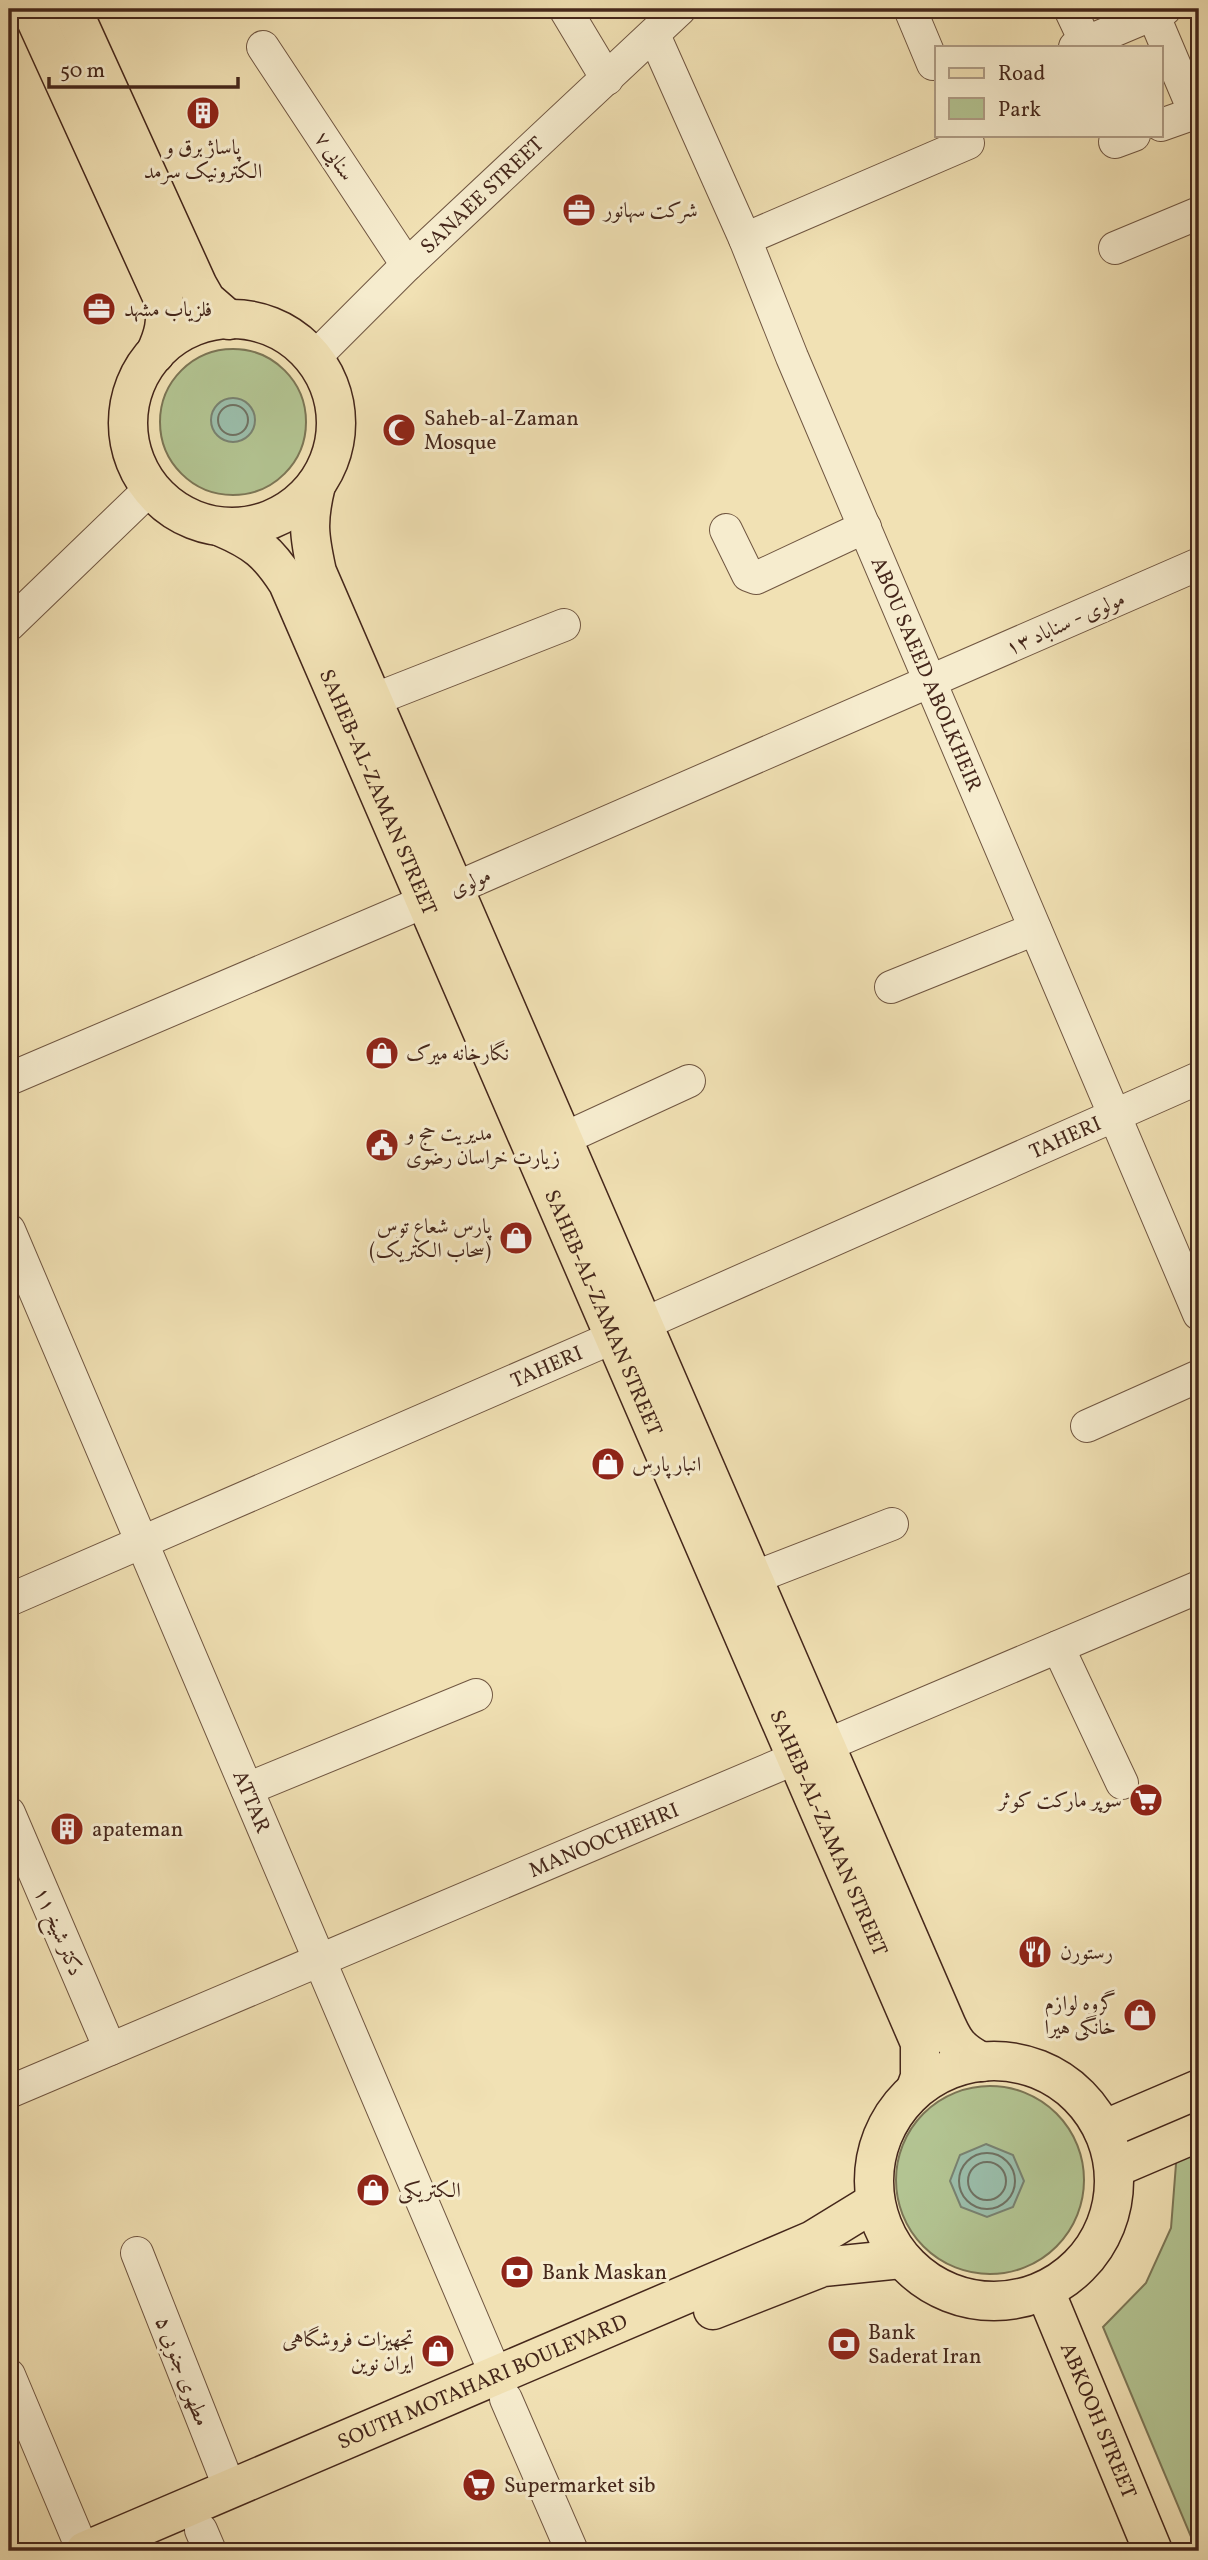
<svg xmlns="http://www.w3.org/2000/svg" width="1208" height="2560" viewBox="0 0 1208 2560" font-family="Vollkorn,Amiri,serif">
  <rect width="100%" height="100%" fill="#f1e1b4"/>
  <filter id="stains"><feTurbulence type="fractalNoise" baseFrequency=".00286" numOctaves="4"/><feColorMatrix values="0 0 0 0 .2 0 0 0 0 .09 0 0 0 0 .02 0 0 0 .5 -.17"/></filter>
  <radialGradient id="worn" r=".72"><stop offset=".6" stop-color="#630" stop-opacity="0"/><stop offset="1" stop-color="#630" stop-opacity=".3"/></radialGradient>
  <!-- green -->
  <path fill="#b3c492" stroke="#7c7656" stroke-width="2" d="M160 422a73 73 0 1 1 146 0a73 73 0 1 1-146 0Z
    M896 2180a94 94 0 1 1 188 0a94 94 0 1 1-188 0Z
    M1199,2140V2551H1197L1103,2327L1146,2283L1171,2228L1176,2164L1173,2151Z"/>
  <!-- water -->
  <path fill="#9bbeab" stroke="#798271" stroke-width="2" d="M211 420a22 22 0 1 1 44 0a22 22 0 1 1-44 0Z
    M986,2144L1013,2155L1024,2181L1013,2207L987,2217L961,2207L950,2181L960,2155Z"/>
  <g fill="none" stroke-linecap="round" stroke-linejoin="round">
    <!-- shore -->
    <path stroke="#707263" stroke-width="2" d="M218 420a15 15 0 1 1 30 0a15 15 0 1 1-30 0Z
      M959 2181a28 28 0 1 1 56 0a28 28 0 1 1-56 0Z
      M968 2181a19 19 0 1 1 38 0a19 19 0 1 1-38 0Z"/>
    <defs>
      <g id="minor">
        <path d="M565,9L607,79"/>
        <path d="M910,9L933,64"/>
        <path d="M1070,9L1086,43"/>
        <path d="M1153,14L1195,113L1161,125"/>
        <path id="s1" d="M654,35L745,239L792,357L1199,1314"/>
        <path d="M263,47L407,265"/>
        <path d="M1075,47L1165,9"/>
        <path d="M1115,142L1134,135"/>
        <path d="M745,239L968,143"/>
        <path d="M1115,248L1199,213"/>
        <path id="s2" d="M314,358L407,265L680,9"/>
        <path d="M726,530L748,575L756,578L865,527"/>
        <path d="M9,625L151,488"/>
        <path d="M373,700L564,625"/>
        <path d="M891,987L1035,929"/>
        <path d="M9,1079L426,901L1199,564"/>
        <path d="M563,1139L689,1081"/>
        <path id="s3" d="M9,1230L496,2375"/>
        <path d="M1087,1426L1199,1376"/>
        <path d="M753,1578L892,1524"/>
        <path id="s4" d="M9,1600L614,1337L1199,1078"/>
        <path d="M1058,1647L1122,1783"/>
        <path d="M247,1789L476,1695"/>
        <path d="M9,1813L110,2049"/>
        <path id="s5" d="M9,2092L1199,1587"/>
        <path d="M137,2253L230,2489"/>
        <path d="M9,2375L83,2551"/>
        <path d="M506,2399L572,2551"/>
        <path d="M201,2530L210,2551"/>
      </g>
      <g id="major">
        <path d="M31,9L164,301C167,322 164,335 155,354"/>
        <path d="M72,9L198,286L206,300L229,320"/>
        <circle cx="232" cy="423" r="104"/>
        <path d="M316,485C307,521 309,536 317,572L943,2017C953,2041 958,2050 982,2062"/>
        <path id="s6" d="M221,527C256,542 268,552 288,583L920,2043V2077L916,2088"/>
        <circle cx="994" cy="2181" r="120"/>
        <path d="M1103,2130L1199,2089"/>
        <path d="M1117,2167L1199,2132"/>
        <path id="s7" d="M1045,2291L1153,2551"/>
        <path d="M713,2310L823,2267L901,2259"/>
        <path id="s8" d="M85,2551L813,2240L875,2202"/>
      </g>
    </defs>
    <!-- minor casing -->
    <use href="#minor" stroke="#705641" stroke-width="34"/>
    <!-- major casing -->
    <use href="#major" stroke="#45271b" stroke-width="41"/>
    <!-- minor -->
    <use href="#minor" stroke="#f6ecce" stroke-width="32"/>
    <!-- major -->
    <use href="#major" stroke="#f1e1b4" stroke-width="38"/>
  </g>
  <!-- icons -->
  <defs>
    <symbol id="building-disc" viewBox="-11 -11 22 22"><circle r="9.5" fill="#8f2418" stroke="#f6ecce"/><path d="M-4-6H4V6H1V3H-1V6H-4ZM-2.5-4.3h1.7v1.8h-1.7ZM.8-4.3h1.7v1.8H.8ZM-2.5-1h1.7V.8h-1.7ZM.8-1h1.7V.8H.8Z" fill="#fff"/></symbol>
    <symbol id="office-disc" viewBox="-11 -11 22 22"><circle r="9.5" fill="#8f2418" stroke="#f6ecce"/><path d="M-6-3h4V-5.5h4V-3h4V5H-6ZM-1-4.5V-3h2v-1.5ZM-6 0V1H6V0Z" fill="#fff"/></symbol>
    <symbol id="mosque-disc" viewBox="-11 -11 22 22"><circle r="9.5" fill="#8f2418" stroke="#f6ecce"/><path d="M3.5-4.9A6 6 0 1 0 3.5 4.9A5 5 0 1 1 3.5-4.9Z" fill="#fff"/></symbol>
    <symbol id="shop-disc" viewBox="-11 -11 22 22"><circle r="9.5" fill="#8f2418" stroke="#f6ecce"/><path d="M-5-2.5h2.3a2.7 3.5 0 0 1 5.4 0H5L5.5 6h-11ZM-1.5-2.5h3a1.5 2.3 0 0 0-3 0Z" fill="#fff"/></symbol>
    <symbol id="civic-disc" viewBox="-11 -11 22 22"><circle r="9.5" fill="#8f2418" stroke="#f6ecce"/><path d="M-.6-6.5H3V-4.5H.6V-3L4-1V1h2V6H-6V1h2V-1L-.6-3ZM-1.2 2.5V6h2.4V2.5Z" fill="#fff"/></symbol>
    <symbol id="supermarket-disc" viewBox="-11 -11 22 22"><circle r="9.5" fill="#8f2418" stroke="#f6ecce"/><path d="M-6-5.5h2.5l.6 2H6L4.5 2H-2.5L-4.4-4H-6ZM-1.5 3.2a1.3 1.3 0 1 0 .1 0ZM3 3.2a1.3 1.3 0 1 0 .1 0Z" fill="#fff"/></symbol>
    <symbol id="restaurant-disc" viewBox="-11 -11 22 22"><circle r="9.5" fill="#8f2418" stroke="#f6ecce"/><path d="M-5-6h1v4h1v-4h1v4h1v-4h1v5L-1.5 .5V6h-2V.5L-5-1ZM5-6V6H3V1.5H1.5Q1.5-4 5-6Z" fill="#fff"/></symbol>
    <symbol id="bank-disc" viewBox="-11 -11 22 22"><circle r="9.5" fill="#8f2418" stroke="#f6ecce"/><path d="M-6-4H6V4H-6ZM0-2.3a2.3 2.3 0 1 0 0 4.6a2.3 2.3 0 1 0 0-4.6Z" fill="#fff"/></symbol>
  </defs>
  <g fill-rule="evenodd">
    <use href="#building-disc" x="184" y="94" width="38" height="38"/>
    <use href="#office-disc" x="560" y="191" width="38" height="38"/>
    <use href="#office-disc" x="80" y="290" width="38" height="38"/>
    <use href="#mosque-disc" x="380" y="411" width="38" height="38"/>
    <use href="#shop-disc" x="363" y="1034" width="38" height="38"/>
    <use href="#civic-disc" x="363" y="1126" width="38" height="38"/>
    <use href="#shop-disc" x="497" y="1219" width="38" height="38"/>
    <use href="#shop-disc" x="589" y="1445" width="38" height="38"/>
    <use href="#supermarket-disc" x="1127" y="1781" width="38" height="38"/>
    <use href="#building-disc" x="48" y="1810" width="38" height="38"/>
    <use href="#restaurant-disc" x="1016" y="1933" width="38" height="38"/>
    <use href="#shop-disc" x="1121" y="1996" width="38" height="38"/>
    <use href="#shop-disc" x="354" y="2171" width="38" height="38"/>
    <use href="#bank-disc" x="498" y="2253" width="38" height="38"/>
    <use href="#bank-disc" x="825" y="2325" width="38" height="38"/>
    <use href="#shop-disc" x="419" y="2332" width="38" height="38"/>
    <use href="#supermarket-disc" x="460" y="2466" width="38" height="38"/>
  </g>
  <g text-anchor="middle" stroke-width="6" stroke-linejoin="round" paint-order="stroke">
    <!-- poi labels -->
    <g font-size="21" fill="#45271b" stroke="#f6ecce" text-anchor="start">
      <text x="203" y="154" text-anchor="middle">پاساژ برق و<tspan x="203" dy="24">الکترونیک سرمد</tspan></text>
      <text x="604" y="217">شرکت سهانور</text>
      <text x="124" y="316">فلزیاب مشهد</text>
      <text x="424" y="425">Saheb-al-Zaman<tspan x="424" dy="24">Mosque</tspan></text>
      <text x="406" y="1060">نگارخانه میرک</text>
      <text x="406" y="1140">مدیریت حج و<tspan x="406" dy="24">زیارت خراسان رضوی</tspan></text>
      <text x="491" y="1233" text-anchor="end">پارس شعاع توس<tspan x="491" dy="24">(سحاب الکتریک)</tspan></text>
      <text x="632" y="1471">انبار پارس</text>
      <text x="1122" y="1807" text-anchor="end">سوپر مارکت کوثر</text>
      <text x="92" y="1836">apateman</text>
      <text x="1060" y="1959">رستورن</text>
      <text x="1116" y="2010" text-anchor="end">گروه لوازم<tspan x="1116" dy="24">خانگی هیرا</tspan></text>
      <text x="398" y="2197">الکتریکی</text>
      <text x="542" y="2279">Bank Maskan</text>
      <text x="868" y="2339">Bank<tspan x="868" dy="24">Saderat Iran</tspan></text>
      <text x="414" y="2346" text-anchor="end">تجهیزات فروشگاهی<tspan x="414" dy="24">ایران نوین</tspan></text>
      <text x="504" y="2492">Supermarket sib</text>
    </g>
    <!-- street labels -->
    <g font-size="21" fill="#45271b" stroke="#f6ecce">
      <text transform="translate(335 156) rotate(56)" y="7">سنایی ۷</text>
      <text dy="7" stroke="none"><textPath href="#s2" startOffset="234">SANAEE STREET</textPath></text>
      <text transform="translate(1065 623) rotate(-24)" y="7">مولوی - سناباد ۱۳</text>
      <text dy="7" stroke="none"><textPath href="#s1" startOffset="695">ABOU SAEED ABOLKHEIR</textPath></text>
      <text dy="7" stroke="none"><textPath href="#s6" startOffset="317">SAHEB-AL-ZAMAN STREET</textPath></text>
      <text transform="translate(470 882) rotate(-24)" y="7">مولوی</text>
      <text dy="7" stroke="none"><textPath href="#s4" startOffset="1153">TAHERI</textPath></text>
      <text dy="7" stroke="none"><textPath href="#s6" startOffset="884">SAHEB-AL-ZAMAN STREET</textPath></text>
      <text dy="7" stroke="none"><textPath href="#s4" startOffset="586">TAHERI</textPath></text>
      <text dy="7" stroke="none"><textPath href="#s3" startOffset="621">ATTAR</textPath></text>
      <text dy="7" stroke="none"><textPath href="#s6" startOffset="1451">SAHEB-AL-ZAMAN STREET</textPath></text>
      <text dy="7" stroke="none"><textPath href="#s5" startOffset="646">MANOOCHEHRI</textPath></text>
      <text transform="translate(59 1931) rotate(67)" y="7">دکتر شیخ ۱۱</text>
      <text transform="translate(183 2371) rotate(69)" y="7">مطهری جنوبی ۵</text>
      <text dy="7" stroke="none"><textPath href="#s8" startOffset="432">SOUTH MOTAHARI BOULEVARD</textPath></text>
      <text dy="7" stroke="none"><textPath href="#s7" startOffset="140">ABKOOH STREET</textPath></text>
    </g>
  </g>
  <!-- margin -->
  <rect width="1208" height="2560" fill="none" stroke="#f1e1b4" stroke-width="35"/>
  <rect x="10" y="10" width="1187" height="2539" fill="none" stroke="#45271b" stroke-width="3.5"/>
  <rect x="18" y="18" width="1173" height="2525" fill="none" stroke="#45271b" stroke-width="2"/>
  <!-- legend -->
  <rect x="935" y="46" width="228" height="91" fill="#f6ecce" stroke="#af9d86" stroke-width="2"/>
  <rect x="949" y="68" width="35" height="10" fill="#f1e1b4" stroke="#af9d86" stroke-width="2"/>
  <text x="998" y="80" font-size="21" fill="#45271b">Road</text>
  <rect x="949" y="98" width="35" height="21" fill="#b3c492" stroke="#af9d86" stroke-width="2"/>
  <text x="998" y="116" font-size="21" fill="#45271b">Park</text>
  <!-- scale -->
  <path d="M49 77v10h189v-10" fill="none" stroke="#45271b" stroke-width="3.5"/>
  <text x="60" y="77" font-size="21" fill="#45271b" stroke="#f6ecce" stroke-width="5" paint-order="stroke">50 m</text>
  <rect width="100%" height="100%" filter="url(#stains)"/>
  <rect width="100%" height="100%" fill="url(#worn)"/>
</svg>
